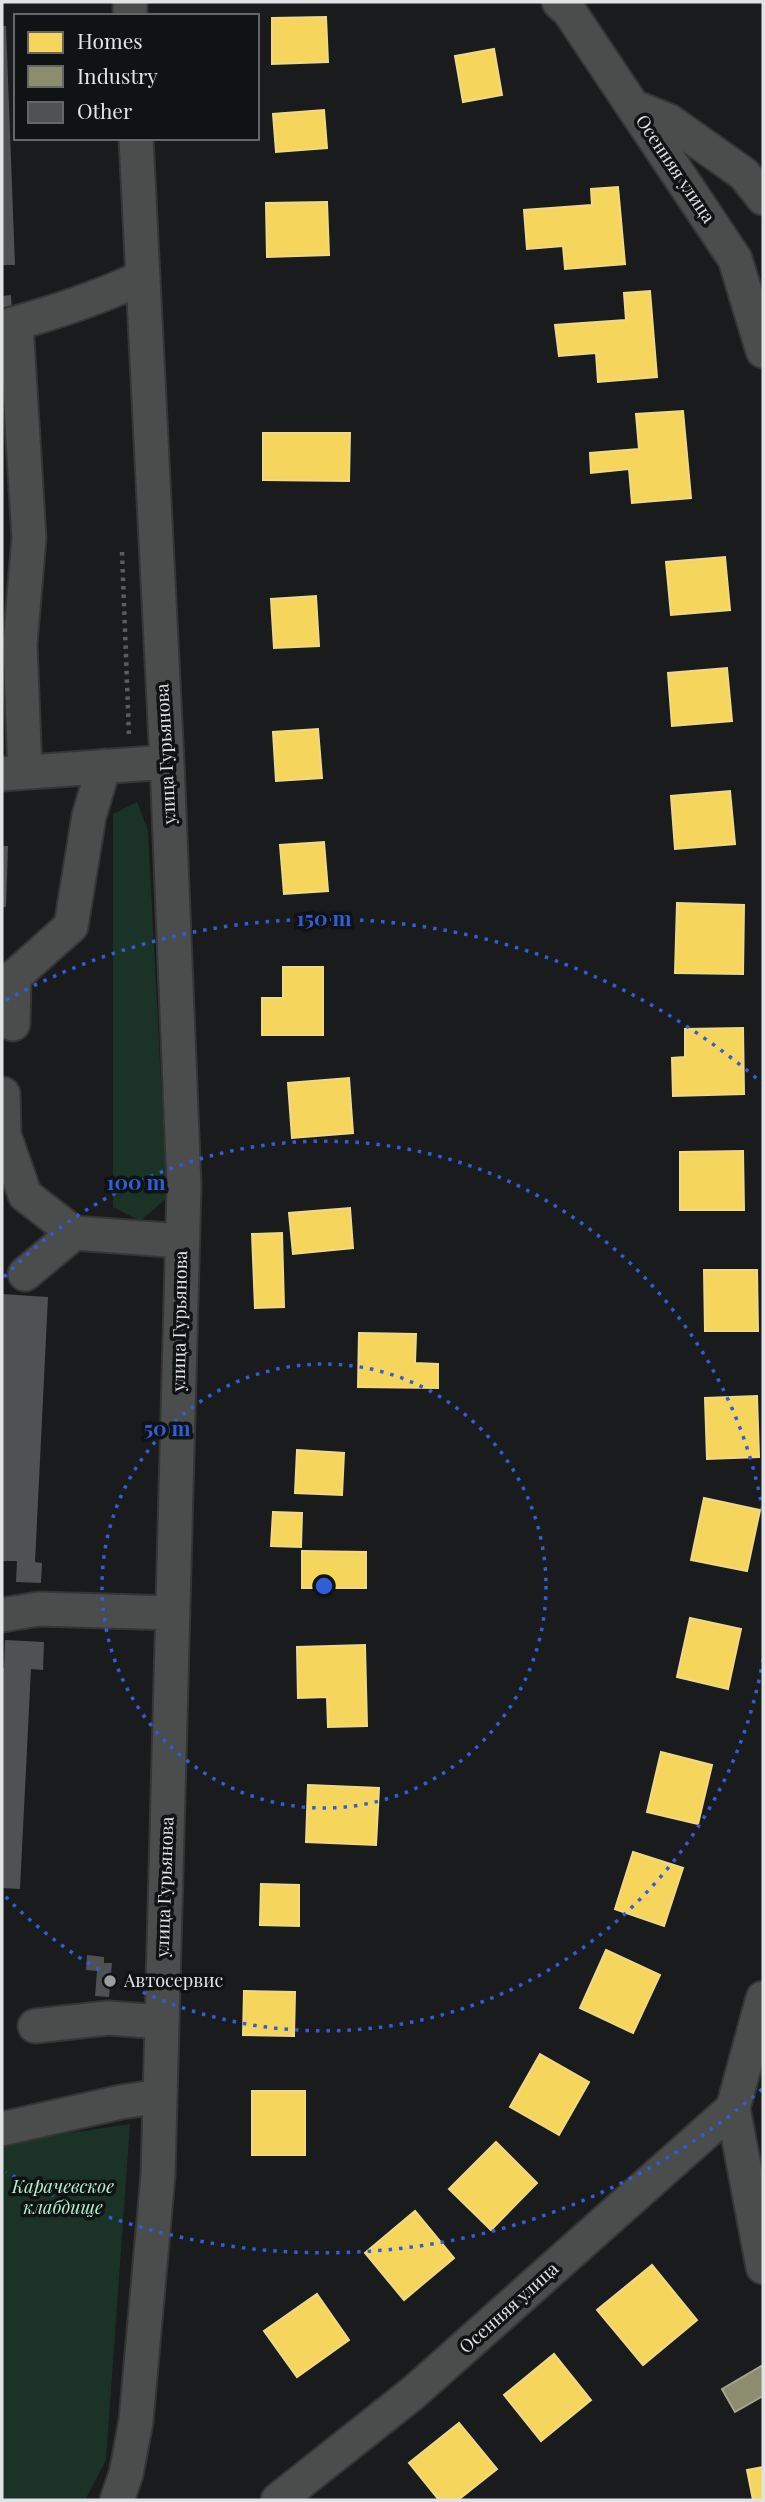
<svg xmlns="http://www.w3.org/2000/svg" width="765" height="2502" viewBox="0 0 765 2502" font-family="'Playfair Display',serif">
  <rect width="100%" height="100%" fill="#1a1b1c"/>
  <!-- green -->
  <path fill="#1a3326" d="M137,802L148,831L167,1198L140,1221L113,1207V814Z
    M130,2124L106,2460L85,2500H2V2143Z"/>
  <!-- homes -->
  <path fill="#f6d55c" stroke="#f0d985" stroke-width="2" d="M326,17L328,62L272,64V18Z
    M494,49L502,95L463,102L455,56Z
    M324,110L327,148L276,152L273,114Z
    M618,187L625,264L565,269L563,246L527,249L524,210L592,205L591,189Z
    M327,202L329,255L267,257L266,203Z
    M650,291L657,377L598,382L596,353L559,356L555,325L626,320L624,293Z
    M683,411L691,498L632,503L629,469L591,473L590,453L639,449L636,414Z
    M263,433H350L349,481L263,480Z
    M725,557L730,610L671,615L666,562Z
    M316,596L319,646L274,648L271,599Z
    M727,668L732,721L672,726L668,673Z
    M318,729L322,778L276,781L273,732Z
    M730,791L735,844L675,849L671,796Z
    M324,842L328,891L284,894L280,845Z
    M677,903L744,905L743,974L675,973Z
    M283,967H323V1035H262V998H283Z
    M743,1028L744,1094L673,1096L672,1058L685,1057V1029Z
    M349,1078L353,1133L292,1138L288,1083Z
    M743,1151L744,1210H680V1152Z
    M350,1208L353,1248L293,1254L289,1213Z
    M282,1233L284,1307L255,1308L252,1234Z
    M704,1270H757L758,1331H705Z
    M359,1333L416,1334L415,1363L438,1364V1388L358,1387Z
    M757,1396L759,1457L707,1459L705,1398Z
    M297,1450L344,1453L342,1495L295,1493Z
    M704,1498L760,1510L747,1571L691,1560Z
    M273,1512L302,1513L301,1547L271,1546Z
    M302,1551L366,1552V1588H302Z
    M690,1618L741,1629L728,1689L677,1677Z
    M365,1645L367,1726L328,1727L327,1697L298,1698L297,1647Z
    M661,1752L712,1765L698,1824L647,1812Z
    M308,1785L379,1788L376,1845L306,1842Z
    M633,1852L683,1868L664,1926L615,1909Z
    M261,1884L299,1885V1926L260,1925Z
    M606,1950L660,1975L633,2033L580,2008Z
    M244,1991L295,1992L294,2036L243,2035Z
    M540,2054L589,2082L559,2135L510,2107Z
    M252,2091H305V2155H252Z
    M496,2142L537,2183L491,2230L449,2189Z
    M415,2211L454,2258L404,2300L365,2253Z
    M652,2265L697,2320L643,2365L597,2310Z
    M317,2294L349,2340L297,2377L264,2331Z
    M554,2354L591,2400L541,2441L504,2395Z
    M459,2423L497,2469L458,2500H439L409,2463Z
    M763,2467V2500H753L747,2470Z"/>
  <!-- industry -->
  <path fill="#8c8c6e" stroke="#a6a691" stroke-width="2" d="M763,2365V2396L735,2412L722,2389Z"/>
  <!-- building -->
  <path fill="#505152" d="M2,26H6L15,265H2Z
    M11,295L12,314L2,315V296Z
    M2,846H8L6,907H2Z
    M2,1294L48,1297L35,1562L42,1563L41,1583L16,1582L17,1561H2Z
    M5,1640L44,1642L43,1670L31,1669L20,1889L2,1888V1668H4Z
    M87,1955L104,1957V1963H112L109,1997L95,1996L97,1971L86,1970Z"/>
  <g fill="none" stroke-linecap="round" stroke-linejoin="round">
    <defs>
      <path id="minor" d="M130,2V16
        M559,2L569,11L735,259L763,351
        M634,107L669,121L744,174L763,198
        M16,324L29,538L20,644L25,772
        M2,327C50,314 97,299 143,277
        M2,774L167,762
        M13,1024L14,977L71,926L89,816L104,766
        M3,1094L4,1135L25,1195L74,1233L182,1241
        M25,1274L74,1233
        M2,1615L39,1609L173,1613
        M763,1998L733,2108L763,2267
        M35,2026L108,2018L162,2022
        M2,2129L121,2102L160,2096
        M117,2500L126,2474L136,2421L158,2175L184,1186L167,762L136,138
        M278,2500L413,2393L733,2108"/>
    </defs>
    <!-- minor casing -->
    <use href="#minor" stroke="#353536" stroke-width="37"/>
    <!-- path -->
    <path stroke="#5b5c5d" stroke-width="4.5" stroke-dasharray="3.5 5" stroke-linecap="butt" d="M122,552L129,735"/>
    <!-- minor -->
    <use href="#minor" stroke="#4b4c4c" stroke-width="33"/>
  </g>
  <!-- distance rings -->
  <g fill="none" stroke="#315dd9" stroke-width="3.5" stroke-dasharray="3.5 7">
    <circle cx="324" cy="1586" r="222"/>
    <path d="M763 1659A445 445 0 0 1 4 1895M4 1277A445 445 0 0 1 763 1513"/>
    <path d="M762 2089A667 667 0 0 1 6 2172M6 1000A667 667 0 0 1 762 1083"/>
  </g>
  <!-- markers -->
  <circle fill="#9b9d9e" stroke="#101314" stroke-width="2.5" cx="110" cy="1981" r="7"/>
  <g text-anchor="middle" stroke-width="7" stroke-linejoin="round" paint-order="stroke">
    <!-- street labels -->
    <g font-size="18" fill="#e1e3e4" stroke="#101314">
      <text transform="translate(675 169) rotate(56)" y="6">Осенняя улица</text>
      <text transform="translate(166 754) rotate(-93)" y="6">улица Гурьянова</text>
      <text transform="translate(180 1321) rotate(-89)" y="6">улица Гурьянова</text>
      <text transform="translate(165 1887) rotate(-88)" y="6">улица Гурьянова</text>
      <text transform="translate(509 2308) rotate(-42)" y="6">Осенняя улица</text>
    </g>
    <!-- poi labels -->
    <g font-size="18" fill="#e1e3e4" stroke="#101314" text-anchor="start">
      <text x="124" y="1987">Автосервис</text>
    </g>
    <!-- park labels -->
    <g font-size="18" font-style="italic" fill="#aff4cc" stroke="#101314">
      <text x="63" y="2193">Карачевское<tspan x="63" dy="21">клабдище</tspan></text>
    </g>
  </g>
  <circle cx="324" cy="1586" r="10" fill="#315dd9" stroke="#101314" stroke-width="3.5"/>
  <g font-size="21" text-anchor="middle" font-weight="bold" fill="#315dd9" stroke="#101314" stroke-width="7" stroke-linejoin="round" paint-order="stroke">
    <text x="324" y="926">150 m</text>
    <text x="136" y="1190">100 m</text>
    <text x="167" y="1436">50 m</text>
  </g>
  <!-- border -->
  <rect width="765" height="2502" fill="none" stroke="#e1e3e4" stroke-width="7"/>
  <!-- legend -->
  <rect x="14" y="14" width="245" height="126" fill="#101314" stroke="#646667" stroke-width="2"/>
  <rect x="28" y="32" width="35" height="21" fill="#f6d55c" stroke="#646667" stroke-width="2"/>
  <text x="77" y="49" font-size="21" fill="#e1e3e4">Homes</text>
  <rect x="28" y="66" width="35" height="21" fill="#8c8c6e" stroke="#646667" stroke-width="2"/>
  <text x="77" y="84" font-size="21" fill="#e1e3e4">Industry</text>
  <rect x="28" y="102" width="35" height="21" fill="#505152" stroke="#646667" stroke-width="2"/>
  <text x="77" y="119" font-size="21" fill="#e1e3e4">Other</text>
</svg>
